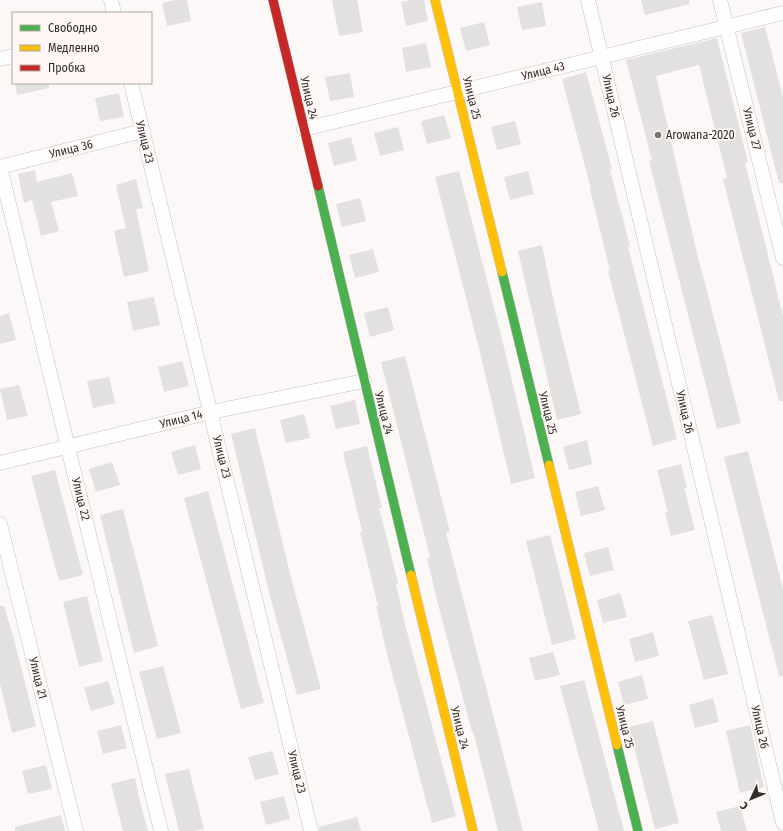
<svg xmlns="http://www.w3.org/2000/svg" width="783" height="831" viewBox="0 0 783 831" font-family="'Fira Sans Condensed',sans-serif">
  <rect width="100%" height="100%" fill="#fcf8f7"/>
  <!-- building -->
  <path fill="#e3e0e0" d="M175,0H187L191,21L167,26L162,3Z
    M332,0H357L363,32L339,36Z
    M412,0H424L428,21L406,26L401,2Z
    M641,0H689L690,4L645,15Z
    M542,2L546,26L522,30L517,7Z
    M484,22L490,45L466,51L460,28Z
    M765,27L783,97V183H779L741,33Z
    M717,38L748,162L745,163L783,316V401H779L723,179L727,178L699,65L656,76L696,249L741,423L717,429L667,232L649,161L652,160L626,60Z
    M426,43L431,67L406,72L402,48Z
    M586,72L612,169H610L630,247H628L677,439L653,446L608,271H610L590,189H591L562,79Z
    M350,73L354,97L330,101L325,77Z
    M15,83H49V88L17,95Z
    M119,93L124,117L100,121L95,98Z
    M444,115L451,138L427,144L421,121Z
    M515,121L521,144L497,150L491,127Z
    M398,127L404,150L380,156L374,133Z
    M351,137L357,160L334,166L328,143Z
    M35,170L37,182L72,173L78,196L51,202L59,231L41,236L32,200L24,203L18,174Z
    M459,171L502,339L535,478L511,484L480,352L435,177Z
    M528,171L534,194L510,200L504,177Z
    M136,179L143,208L136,209L149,271L124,277L114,231L126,228L116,185Z
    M360,198L366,221L342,227L336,204Z
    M542,245L555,308L581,414L557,420L518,251Z
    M373,249L379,272L355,278L349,255Z
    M154,297L160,325L133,331L127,302Z
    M388,307L394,330L370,337L364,313Z
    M9,313L16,340L0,344V316Z
    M405,356L450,532L446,533L457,575L523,831H498L473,731L472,732L437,600L427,558L430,557L381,362Z
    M182,361L189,386L164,392L158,367Z
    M109,377L115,403L93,408L87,381Z
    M19,385L28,416L7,420L0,389Z
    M355,400L360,424L336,429L330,406Z
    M304,414L310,438L286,443L280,420Z
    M255,428L291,578L321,689L297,695L270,596L231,434Z
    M587,440L592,464L569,470L563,447Z
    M195,445L201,469L178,475L171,452Z
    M367,446L382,508H379L398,583L396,584L405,624L456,816L432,823L386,650L376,606H378L360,532L362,531L343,452Z
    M748,451L783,589V676H779L724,457Z
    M112,462L120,485L96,492L89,469Z
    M681,464L687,488H684L695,530L671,536L665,513L668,512L657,470Z
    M55,470L83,575L59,581L31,476Z
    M598,486L605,510L581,516L575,492Z
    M208,491L264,703L241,709L184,498Z
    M123,509L158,646L134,653L100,515Z
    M550,535L576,639L552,645L526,541Z
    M608,547L614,570L590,576L584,553Z
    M620,593L627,617L603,623L597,600Z
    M87,596L103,661L79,667L63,602Z
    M0,606H4L13,636L36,726L12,733L0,684Z
    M712,615L728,674L704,680L688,621Z
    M653,632L659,656L635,662L629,639Z
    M553,652L560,675L535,681L529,658Z
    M163,666L181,733L157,739L139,672Z
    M642,675L648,699L624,705L618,682Z
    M584,680L603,752L624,831H599L576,745L560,686Z
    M108,681L115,704L91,711L84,688Z
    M713,698L719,722L695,728L689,705Z
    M653,721L679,823L655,829L629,727Z
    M121,725L127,748L103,754L97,731Z
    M750,725L764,787L740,793L726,731Z
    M272,751L279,774L255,780L248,757Z
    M46,765L52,789L28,794L22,771Z
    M189,769L204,829L195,831H179L165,774Z
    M135,778L140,801L148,831H123L111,784Z
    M284,796L290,819L266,825L260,802Z
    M740,806L747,831H721L716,812Z
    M61,815L65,831H15V827Z
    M357,817L361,831H319V827Z"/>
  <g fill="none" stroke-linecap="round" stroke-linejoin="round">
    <defs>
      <path id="street" d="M111,0L114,13
        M588,0L783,823
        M720,0L783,258
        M0,59L13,56
        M131,83L311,831
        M304,129L783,13
        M0,167L161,831
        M0,167L143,131
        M0,463L211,412L364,381
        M0,524L76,831"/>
      <path id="fast" d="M318,186L411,575
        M502,272L549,465
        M617,745L638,831"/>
      <path id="slow" d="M435,0L502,272
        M549,465L617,745
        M411,575L473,831"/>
      <path id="jam" d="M273,0L318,186"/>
    </defs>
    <!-- street casing -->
    <use href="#street" stroke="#c4c1bf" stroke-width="15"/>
    <!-- fast casing -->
    <use href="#fast" stroke="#c4c1bf" stroke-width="10"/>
    <!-- slow casing -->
    <use href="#slow" stroke="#c4c1bf" stroke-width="10"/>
    <!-- jam casing -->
    <use href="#jam" stroke="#c4c1bf" stroke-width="10"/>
    <!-- street -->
    <use href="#street" stroke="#fffefe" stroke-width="14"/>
    <!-- fast -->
    <use href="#fast" stroke="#4caf50" stroke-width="9"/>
    <!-- slow -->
    <use href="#slow" stroke="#ffc107" stroke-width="9"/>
    <!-- jam -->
    <use href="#jam" stroke="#c62828" stroke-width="9"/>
  </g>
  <!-- markers -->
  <circle fill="#797574" stroke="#fff7f4" stroke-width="1.5" cx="658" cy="135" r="4"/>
  <g text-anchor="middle" stroke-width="3.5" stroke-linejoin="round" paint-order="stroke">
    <!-- street labels -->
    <g font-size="12" fill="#322e2d" stroke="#fff7f4">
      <text transform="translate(543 71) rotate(-14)" y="4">Улица 43</text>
      <text transform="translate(611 96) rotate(77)" y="4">Улица 26</text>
      <text transform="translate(309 98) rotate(77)" y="4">Улица 24</text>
      <text transform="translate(472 98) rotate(76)" y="4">Улица 25</text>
      <text transform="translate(752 129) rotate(76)" y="4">Улица 27</text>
      <text transform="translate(145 142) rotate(76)" y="4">Улица 23</text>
      <text transform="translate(71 149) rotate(-14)" y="4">Улица 36</text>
      <text transform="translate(685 412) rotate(77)" y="4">Улица 26</text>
      <text transform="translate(384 413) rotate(76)" y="4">Улица 24</text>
      <text transform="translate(548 413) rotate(76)" y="4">Улица 25</text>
      <text transform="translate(181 419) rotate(-14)" y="4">Улица 14</text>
      <text transform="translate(222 457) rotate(76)" y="4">Улица 23</text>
      <text transform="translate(81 499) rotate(76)" y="4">Улица 22</text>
      <text transform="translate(38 678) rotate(76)" y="4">Улица 21</text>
      <text transform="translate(625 727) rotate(76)" y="4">Улица 25</text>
      <text transform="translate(760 727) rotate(77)" y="4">Улица 26</text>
      <text transform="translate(460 728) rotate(76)" y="4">Улица 24</text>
      <text transform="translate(297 772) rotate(76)" y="4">Улица 23</text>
    </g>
    <!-- poi labels -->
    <g font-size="12" fill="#322e2d" stroke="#fff7f4" text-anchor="start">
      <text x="666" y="139">Arowana-2020</text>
    </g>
  </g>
  <!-- legend -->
  <rect x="12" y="12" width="140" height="72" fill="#fff7f4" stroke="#ada7a4"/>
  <rect x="20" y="25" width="20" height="6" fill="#4caf50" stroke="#ada7a4"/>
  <text x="48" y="32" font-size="12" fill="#322e2d">Свободно</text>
  <rect x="20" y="45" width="20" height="6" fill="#ffc107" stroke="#ada7a4"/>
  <text x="48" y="52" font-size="12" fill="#322e2d">Медленно</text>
  <rect x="20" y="65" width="20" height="6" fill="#c62828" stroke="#ada7a4"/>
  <text x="48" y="72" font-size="12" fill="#322e2d">Пробка</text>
  <!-- north arrow -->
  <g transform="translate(751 799) rotate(226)" stroke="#fff7f4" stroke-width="3" paint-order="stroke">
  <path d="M0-3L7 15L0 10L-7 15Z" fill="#322e2d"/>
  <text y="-6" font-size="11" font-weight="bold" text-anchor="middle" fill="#322e2d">С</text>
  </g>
</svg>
